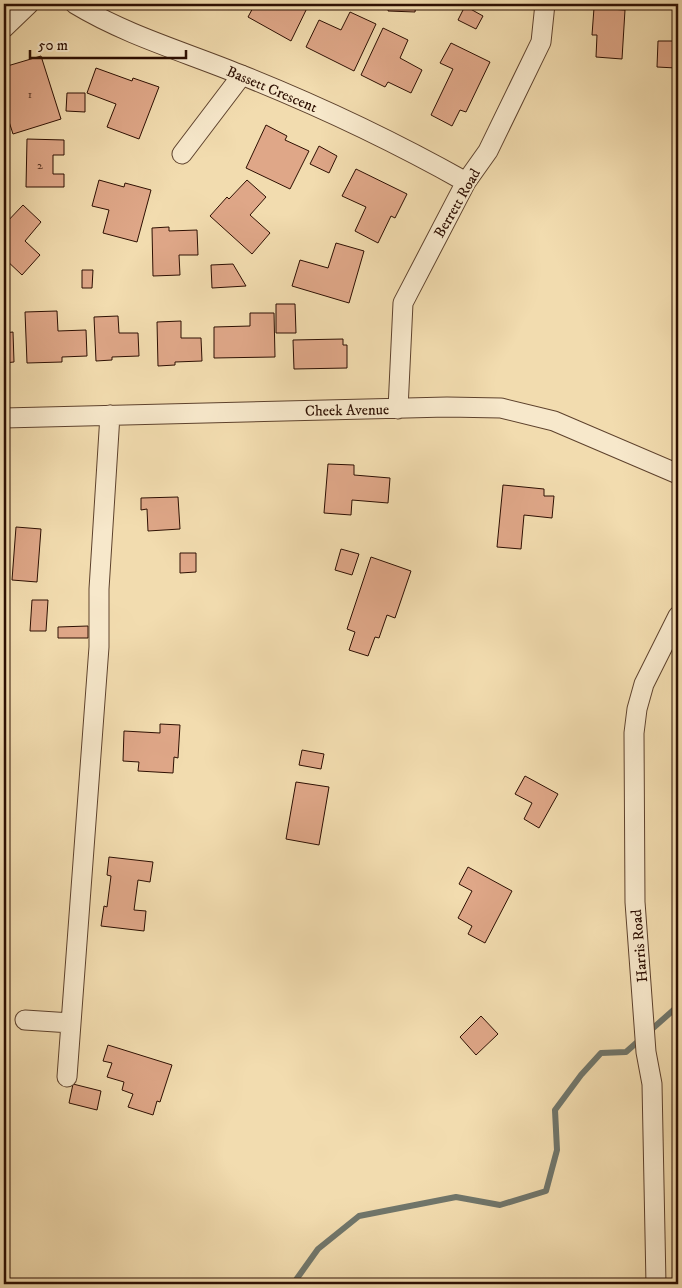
<svg xmlns="http://www.w3.org/2000/svg" width="682" height="1288" viewBox="0 0 682 1288" font-family="'IM FELL DW Pica',serif">
  <rect width="100%" height="100%" fill="#f2dcaf"/>
  <filter id="stains"><feTurbulence type="fractalNoise" baseFrequency=".004" numOctaves="4"/><feColorMatrix values="0 0 0 0 .2 0 0 0 0 .09 0 0 0 0 .02 0 0 0 .5 -.17"/></filter>
  <radialGradient id="worn" r=".72"><stop offset=".6" stop-color="#630" stop-opacity="0"/><stop offset="1" stop-color="#630" stop-opacity=".3"/></radialGradient>
  <g fill="none" stroke-linecap="round" stroke-linejoin="round">
    <!-- stream -->
    <path stroke="#70766b" stroke-width="6" d="M293,1284L318,1249L359,1216L456,1197L500,1205L546,1191L557,1150L555,1110L581,1075L601,1053L626,1052L678,1006"/>
  </g>
  <!-- building -->
  <path fill="#dfa788" stroke="#2d0f02" d="M255,4H309L291,41L248,17Z
    M389,4H416L415,12L388,11Z
    M465,6L483,16L476,29L458,20Z
    M594,8L625,10L622,59L596,57L597,35H592Z
    M350,12L376,24L354,71L306,47L319,20L341,30Z
    M383,28L408,40L400,58L422,70L411,93L388,82L385,87L361,75Z
    M658,41H677L676,68L657,67Z
    M451,43L490,62L466,112L460,110L452,126L431,115L453,69L440,63Z
    M41,56L61,119L13,134L4,106V104L9,102L4,86V67Z
    M96,68L132,81L133,78L159,87L139,139L107,127L116,104L87,93Z
    M67,93H85V112L66,111Z
    M266,125L287,136L285,140L309,151L290,189L246,168Z
    M27,139L64,140V155H53V174H64V187H26Z
    M319,146L337,156L329,173L310,164Z
    M356,169L407,194L395,218L391,216L378,243L355,231L366,207L342,196Z
    M99,180L124,187L125,183L151,190L137,242L103,233L109,210L92,206Z
    M247,180L266,197L250,215L270,233L252,254L210,216L227,197L229,199Z
    M23,205L41,222L25,241L40,255L22,275L4,258V225Z
    M169,227V231L197,230L198,255H179L180,275L153,276L152,228Z
    M336,243L364,251L349,303L292,286L300,260L328,268Z
    M233,264L246,286L212,288L211,265Z
    M82,270H93L92,288H82Z
    M276,304H295L296,333H276Z
    M57,311L58,331L86,330L87,356L62,357V362L27,363L25,312Z
    M250,313H274L275,357L214,358V327L250,326Z
    M118,316L119,333H138L139,356L112,357V360L96,361L94,317Z
    M181,321V338H201L202,361L175,362V365L158,366L157,322Z
    M13,332L14,362L4,363V333Z
    M343,339V345H347V368L294,369L293,340Z
    M328,464L354,465V475L390,478L388,503L352,500L351,515L324,513Z
    M503,485L544,489V496H554L552,518L524,515L521,549L497,547Z
    M178,497L180,529L148,531L147,509L141,510V498Z
    M16,527L41,529L37,582L12,580Z
    M341,549L359,554L352,575L335,570Z
    M180,553H196V572L180,573Z
    M371,557L411,571L395,618L387,615L379,638L375,637L368,656L349,650L355,632L347,629Z
    M32,600H48L46,631H30Z
    M88,626V638H58V627Z
    M160,724L180,725L178,758L174,757L173,773L138,771L139,762L123,761L124,731L160,733Z
    M302,750L324,754L321,769L299,765Z
    M525,776L558,794L539,828L524,819L532,803L515,794Z
    M296,782L329,787L319,845L286,839Z
    M109,857L153,862L150,882L138,880L134,910L146,911L144,931L101,926L104,906L107,907L111,876L107,875Z
    M468,867L512,891L485,943L468,934L472,926L458,918L472,891L459,884Z
    M481,1016L498,1034L476,1055L460,1037Z
    M108,1045L172,1065L160,1102L157,1101L153,1115L128,1107L133,1094L122,1090L124,1082L107,1077L112,1063L103,1061Z
    M73,1084L101,1091L97,1110L69,1103Z"/>
  <g fill="none" stroke-linecap="round" stroke-linejoin="round">
    <defs>
      <path id="minor" d="M75,4C126,35 185,52 239,74C317,105 393,141 466,182
        M4,28L29,4
        M182,154L242,75
        M398,409L403,303L466,182L488,151L541,42L545,4
        M4,418L447,407L501,408L554,421L678,474
        M25,1020L71,1023
        M67,1077L99,647V589L110,415
        M656,1284L652,1084L646,1052L635,902L634,733L637,709L644,684L678,616"/>
    </defs>
    <!-- minor casing -->
    <use href="#minor" stroke="#5e422d" stroke-width="21"/>
    <!-- minor -->
    <use href="#minor" stroke="#f7e8cb" stroke-width="19"/>
  </g>
  <g text-anchor="middle" stroke-width="4" stroke-linejoin="round" paint-order="stroke">
    <!-- number labels -->
    <g font-size="12" fill="#5a3524">
      <text x="30" y="98">1</text>
      <text x="40" y="169">2</text>
    </g>
    <!-- street labels -->
    <g font-size="15" fill="#2d0f02" stroke="#f7e8cb">
      <text transform="translate(272 89) rotate(23)" y="5">Bassett Crescent</text>
      <text transform="translate(457 203) rotate(-60)" y="5">Berrett Road</text>
      <text transform="translate(347 410) rotate(-1)" y="5">Cheek Avenue</text>
      <text transform="translate(639 946) rotate(-95)" y="5">Harris Road</text>
    </g>
  </g>
  <!-- margin -->
  <rect width="682" height="1288" fill="none" stroke="#f2dcaf" stroke-width="20"/>
  <rect x="5" y="5" width="672" height="1278" fill="none" stroke="#2d0f02" stroke-width="2.5"/>
  <rect x="10" y="10" width="662" height="1268" fill="none" stroke="#2d0f02"/>
  <!-- scale -->
  <path d="M30 50v8h156v-8" fill="none" stroke="#2d0f02" stroke-width="2.5"/>
  <text x="38" y="50" font-size="15" fill="#2d0f02" stroke="#f7e8cb" stroke-width="4" paint-order="stroke">50 m</text>
  <rect width="100%" height="100%" filter="url(#stains)"/>
  <rect width="100%" height="100%" fill="url(#worn)"/>
</svg>
